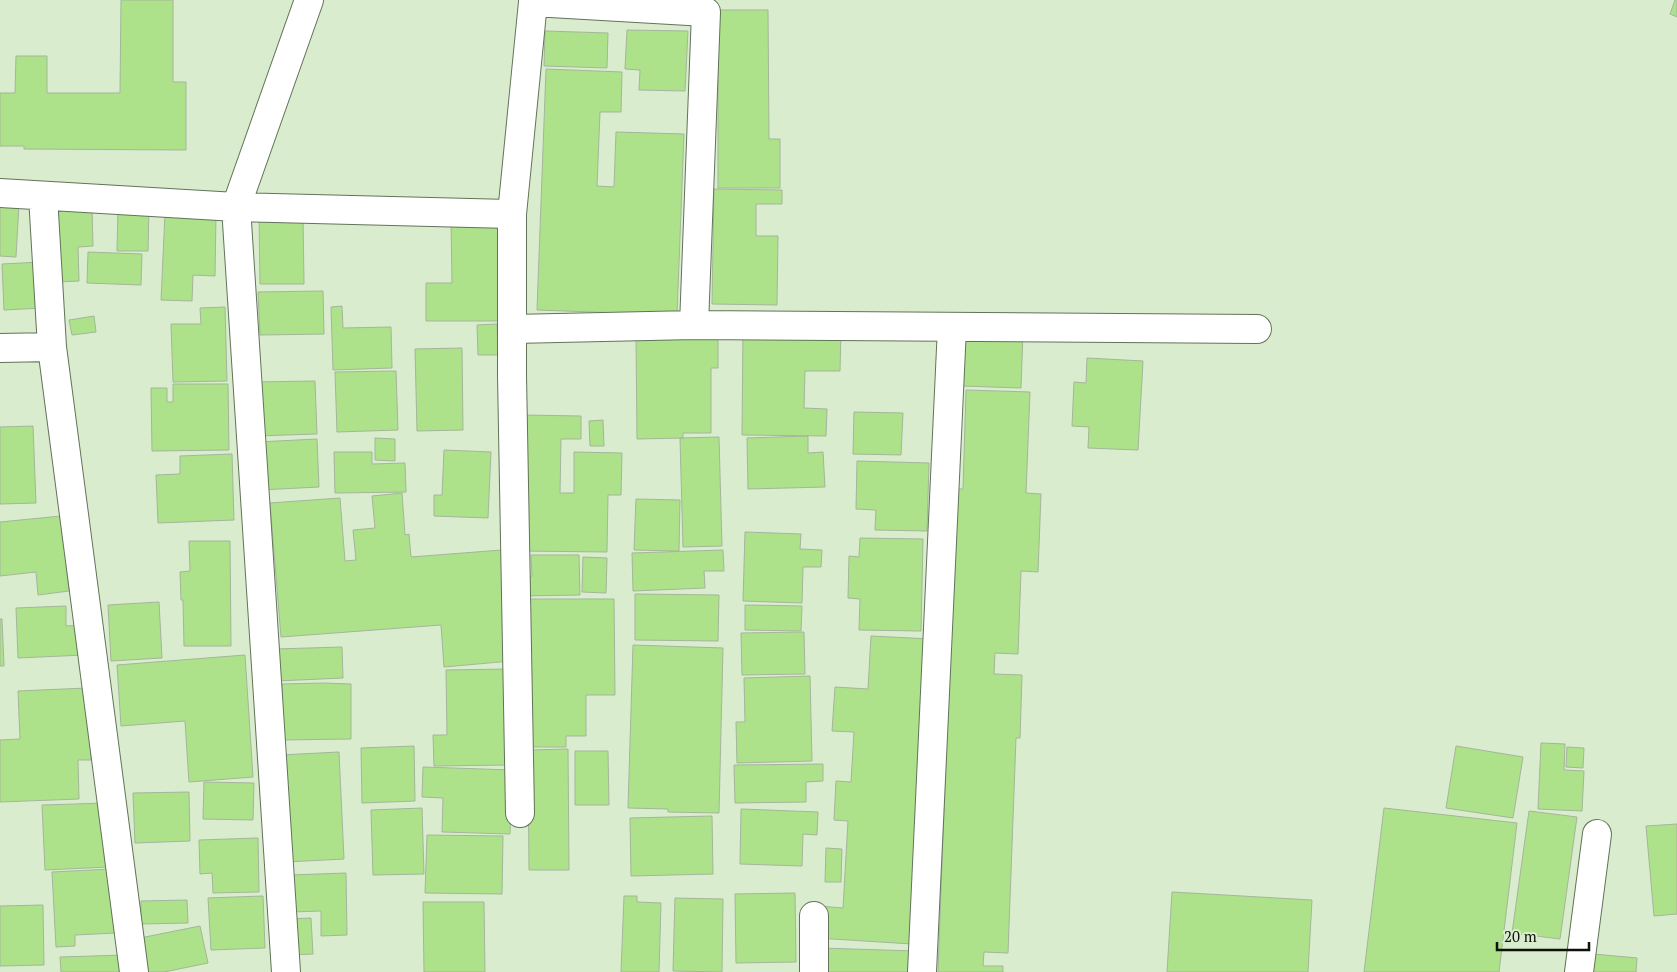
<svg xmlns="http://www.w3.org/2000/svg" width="1677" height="972" viewBox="0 0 1677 972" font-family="'PT Serif',serif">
  <rect width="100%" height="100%" fill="#d9ecce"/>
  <!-- building -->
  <path fill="#ade28b" stroke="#a4b69a" d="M121,0H173V82H186V150L24,149V146H0V93H15L16,56H47V93H120Z
    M1675,0H1677V17L1670,14Z
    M718,10H768L769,139H780V188H718Z
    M627,30L688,31L685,91L639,90L640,70L625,69Z
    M545,31L608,33L607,68L544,66Z
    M546,69L622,72L621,112H600L597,186L614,187L616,132L684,134L677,315L537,310Z
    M714,189L782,190V204H756V236H778L777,305L712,304Z
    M0,204H19L16,257L0,256Z
    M118,208H149L148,251H117Z
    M92,209L93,246L78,247L79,281L57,282L54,210Z
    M165,213L216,214L215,276L193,275L192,301L161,300Z
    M303,213L304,284H260L259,214Z
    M451,221H504V321H426V283H452Z
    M88,252L142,254L141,285L87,283Z
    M41,262L43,308L4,310L2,264Z
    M323,291L324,334L260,335L258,292Z
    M342,306L343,328L391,327L392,368L333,370L331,307Z
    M225,307L227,381L173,382L171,324H201L200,308Z
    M94,316L96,332L72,335L69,320Z
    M497,324L498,355H478L477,325Z
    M743,329L841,330L840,371H805L804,408L827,409L826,436L742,435Z
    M963,330L1023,332L1021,388L962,386Z
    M636,337H718V368H711V433H683V438L637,439Z
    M462,348L463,430L417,431L415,349Z
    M1087,358L1143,361L1138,450L1088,448L1089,427L1072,426L1074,382L1086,383Z
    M396,371L398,430L337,432L335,372Z
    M315,381L317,434L255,436L253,382Z
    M173,384H228L229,450L152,451L151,388H167V402H173Z
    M966,390L1030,392L1026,493L1041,494L1038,572L1021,571L1018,654L995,653L994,674L1022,675L1020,738H1016L1008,953L984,952L983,966H1003V972H938L956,489H963Z
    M854,412L903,413L901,455L853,454Z
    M524,415L581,416V439H561L560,493H574V452L622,453L621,495H608L607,552L522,551Z
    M603,420L604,446H590L589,421Z
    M33,426L36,503L0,504V427Z
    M808,436V453L823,452L825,487L748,489L747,438Z
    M719,437L722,546L683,547L680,438Z
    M375,438L395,439V461L375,460Z
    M317,439L319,487L260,490L258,442Z
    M444,450L491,452L488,518L434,516V495H442Z
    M334,452H372V464L405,463L406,492L335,493Z
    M232,454L234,520L158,523L156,475L180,474V456Z
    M857,461L929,463L927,531L875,530L876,510L856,509Z
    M402,493L405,535L409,534L411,557L502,550L511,661L444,667L441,625L281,637L270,503L340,498L345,561L356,560L353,530L375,528L372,496Z
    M636,499L680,500L679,551L634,550Z
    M61,516L69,591L38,595L36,572L0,576V522Z
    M745,532L801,534L800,549L822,550L821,567H803L802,603L743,601Z
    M860,538L923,539L921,631L859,630L860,599L848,598L849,556L859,557Z
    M189,541H230L231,646H184L183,600H181L180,572L190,571Z
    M723,550L724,571H704L705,588L633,591L632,553Z
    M531,555H579L580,595L522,596V577L532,576Z
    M583,557L607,558L606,593L582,592Z
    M635,594L719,595L718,641L635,640Z
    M526,599H614L615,695H586V736H566V747H526Z
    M159,602L162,658L111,661L108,605Z
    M745,605L802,606L801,631L745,630Z
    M66,606V626L82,625L84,655L18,658L16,608Z
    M0,619H2L4,666H0Z
    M804,632L805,674L742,675L741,633Z
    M871,636L930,639L912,944L817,938L819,906L843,908L848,821L834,820L836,781L851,782L854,732L832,731L835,687L868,689Z
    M633,645L723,648L719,813L668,812V809L628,808Z
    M342,647L343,678L276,681L275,649Z
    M245,655L253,777L189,782L185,721L121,726L117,665Z
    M507,669L509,765L434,766L433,735H447L446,670Z
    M810,676L812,761L737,763L736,722H745L744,678Z
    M323,683L351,684V739L283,740L282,684Z
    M87,688L91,760H78L79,799L0,802V740L20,739L18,691Z
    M1541,743L1565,744L1564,770L1584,771L1582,811L1538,809Z
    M414,746L415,801L362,803L361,748Z
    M1456,746L1523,757L1513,818L1446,808Z
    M1567,747L1584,748L1583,768L1566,767Z
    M568,749L569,870H529L528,750Z
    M575,751H608L609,805H575Z
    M339,752L344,859L286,862L281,755Z
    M823,764V781L806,782V802L735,803L734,765Z
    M423,767L512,770L510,834L442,832L443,798L422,797Z
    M204,782L254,783L253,820L203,819Z
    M189,792L190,841L135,843L133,793Z
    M106,803L109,867L45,870L42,805Z
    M422,808L424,874L373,875L371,810Z
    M1384,808L1517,823L1499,972H1364Z
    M741,809L818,812L817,835L803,834L802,866L740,864Z
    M1529,811L1577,817L1560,939L1512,933Z
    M712,816L713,874L631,876L630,818Z
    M1677,824V914L1654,916L1646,826Z
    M427,835L503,836L502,894L425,893Z
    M258,838L259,892L213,893L212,873L200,874L199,840Z
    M826,848L842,849L841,882H825Z
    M111,869L115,933L75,935V946L56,947L52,872Z
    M346,873L347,935L321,936V911L291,912L290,875Z
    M1172,892L1312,900L1308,972H1167Z
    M795,893L796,962L736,963L735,894Z
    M263,896L265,948L211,950L208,898Z
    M624,896H637V902L661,903L659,972H621Z
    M675,898L723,899L722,972L673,971Z
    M187,900L188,923L141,924V901Z
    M423,902H484L485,972H424Z
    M43,905L44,965L0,966V906Z
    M311,918L313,954L288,955L286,919Z
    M200,926L208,963L164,972H147L140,938Z
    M821,948L914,951L913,972H820Z
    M1583,953L1637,958L1636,972H1582Z
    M125,955L126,972H61L60,957Z"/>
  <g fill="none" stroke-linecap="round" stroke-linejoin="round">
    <defs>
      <path id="street" d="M0,193L236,207L512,214
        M43,196L52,347L134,972
        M513,329L694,325L1257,329
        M0,348L52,347
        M520,813L512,375V214L533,2L706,12L694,325
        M814,916V972
        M286,972L236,207L309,0
        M922,972L952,327
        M1579,972L1597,834"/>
    </defs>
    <!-- street casing -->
    <use href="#street" stroke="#627359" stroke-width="30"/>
    <!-- street -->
    <use href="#street" stroke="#fff" stroke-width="28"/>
  </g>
  <!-- scale -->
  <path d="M1497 942v8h92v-8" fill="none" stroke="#0d1309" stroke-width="2.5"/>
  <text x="1504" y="942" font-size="15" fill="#0d1309" stroke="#d9ecce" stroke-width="4" paint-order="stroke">20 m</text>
</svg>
